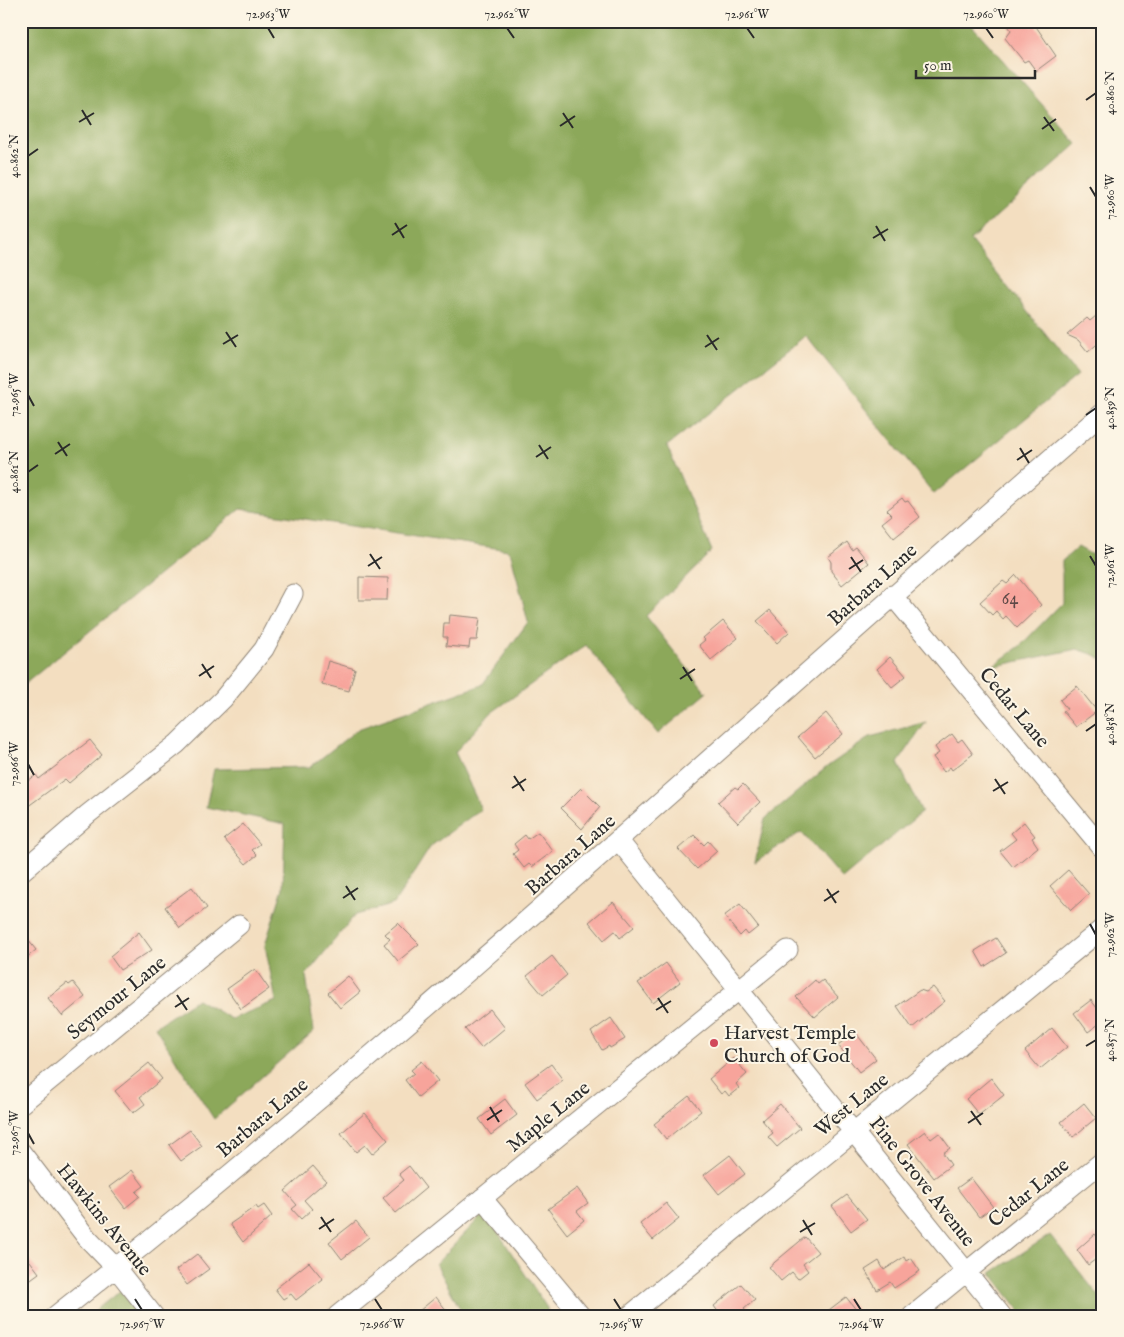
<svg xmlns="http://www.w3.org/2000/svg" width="1124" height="1337" viewBox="0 0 1124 1337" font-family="'IM FELL English',serif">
  <rect width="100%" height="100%" fill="#fcf5e5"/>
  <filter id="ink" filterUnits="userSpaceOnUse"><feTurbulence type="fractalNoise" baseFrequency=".02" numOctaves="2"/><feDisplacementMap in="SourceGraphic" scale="10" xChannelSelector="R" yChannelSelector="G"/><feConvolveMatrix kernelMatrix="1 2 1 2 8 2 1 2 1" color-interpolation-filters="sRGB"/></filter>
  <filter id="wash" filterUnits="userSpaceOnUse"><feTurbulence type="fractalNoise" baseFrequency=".0096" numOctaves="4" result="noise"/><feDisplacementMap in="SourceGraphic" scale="20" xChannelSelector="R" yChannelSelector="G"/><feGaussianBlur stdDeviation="1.12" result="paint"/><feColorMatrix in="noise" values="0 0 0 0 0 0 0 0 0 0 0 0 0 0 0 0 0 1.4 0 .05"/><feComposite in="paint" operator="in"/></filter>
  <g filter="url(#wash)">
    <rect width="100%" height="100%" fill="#f3dec0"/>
    <!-- forest -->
    <path fill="#8ca85a" stroke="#5c6a42" d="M21,21H968L1077,144L970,240L1078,375L934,494L806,336L667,446L712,551L646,616L707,693L658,734L586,645L491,713L455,752L481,809L431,846L394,904L355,915L306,975L314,1031L214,1119L155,1027L197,999L231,1019L276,1001L265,945L283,888L285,824L206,807L214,769L310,767L358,729L482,685L528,622L511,554L508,550L240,509L21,687Z
      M1078,547L1103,561V660L1095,655L1077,649L991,667L1020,646L1062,603V561Z
      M926,722L898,763L922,812L842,879L801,832L755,862L765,819L828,766L870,737Z
      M485,1212L547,1308L548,1316H464L436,1264Z
      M1050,1235L1103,1301V1316H1024L991,1273Z
      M121,1290L140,1316H88Z"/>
    <g id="blocks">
      <!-- building -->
      <path fill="#f7a49b" d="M1005,21H1028L1032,27L1035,25L1056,56L1036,71L1028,60L1024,62L1005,38L1011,30Z
        M1103,310V339L1088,352L1078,340L1067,335L1087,318L1090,321Z
        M902,498L905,502L908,501L920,517L894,538L882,523L892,515L887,510Z
        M847,542L852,550L856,547L869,563L842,585L831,571V562L828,557Z
        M1016,575L1041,605L1017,628L1006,616L1003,619L996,611L992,615L980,602L1003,581L1007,584Z
        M359,577L388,578L387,600H359Z
        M770,610L789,632L777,643L757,621Z
        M450,615L480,618L477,640H470L469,648L446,646L447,637H443L444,623H449Z
        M723,621L738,638L711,660L699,645L705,640L703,638Z
        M890,657L906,676L892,687L877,669Z
        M328,661L355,669L349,691L322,684Z
        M1077,686L1097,711L1076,727L1063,711L1067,709L1060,700Z
        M826,713L843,734L815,757L798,737Z
        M952,734L958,742L962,739L973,754L952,770L950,767L944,772L933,757L939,753L935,747Z
        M90,740L102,755L69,783L65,779L27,807L21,799V786L36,775L39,779Z
        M743,784L760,802L738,823L718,802L735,787L738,789Z
        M581,788L600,807L582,829L561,808Z
        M1024,822L1035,836L1032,838L1038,847L1013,867L1000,851L1016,839L1011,833Z
        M243,824L260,844L252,850L257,855L246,864L224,839Z
        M538,832L553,851L532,867L529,864L524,868L513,854L518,850L514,844L525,835L528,839Z
        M694,835L704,845L708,841L717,851L697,869L678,849Z
        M1068,870L1089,894L1071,910L1050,886Z
        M192,887L207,908L180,928L165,907Z
        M613,902L634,927L620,938L615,931L604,940L589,922Z
        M740,904L758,927L748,935L745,931L740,936L724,916Z
        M398,923L419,944L398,961L384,944L390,939L385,934Z
        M21,931L36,950L21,962Z
        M139,932L152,950L120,970L110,956Z
        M996,938L1006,953L984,967L975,951Z
        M552,956L567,975L543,995L527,976Z
        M666,963L680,982L653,1003L638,983Z
        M255,969L269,989L241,1009L227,989Z
        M348,976L360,992L340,1008L328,993Z
        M815,980L818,984L823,980L838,997L815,1017L796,997Z
        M73,982L85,997L62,1016L48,998L67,983L69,985Z
        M933,987L945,1001L912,1028L897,1006L920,990L926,992Z
        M1091,1000L1103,1016V1021L1088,1032L1074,1013Z
        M490,1009L505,1028L481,1048L465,1029Z
        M611,1018L625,1039L610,1048L609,1046L602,1050L591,1032Z
        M1052,1028L1067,1047L1040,1069L1025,1051Z
        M855,1032L876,1059L859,1072L838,1045Z
        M734,1058L747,1074L736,1084L739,1088L729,1096L725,1091L721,1094L709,1079Z
        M422,1061L438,1081L418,1097L405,1080L414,1073L411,1070Z
        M149,1063L162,1079L140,1097L145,1104L133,1113L115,1091Z
        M551,1064L563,1080L537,1099L525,1083Z
        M991,1078L1004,1095L979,1115L966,1099Z
        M689,1096L701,1111L666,1139L654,1124Z
        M505,1099L517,1115L491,1135L479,1119Z
        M1084,1103L1096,1118L1073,1137L1061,1122Z
        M780,1104L800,1128L777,1147L768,1137L773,1133L762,1120Z
        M365,1113L388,1140L372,1154L365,1145L356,1152L341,1133Z
        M190,1130L202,1146L181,1161L169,1145Z
        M925,1131L931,1139L939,1133L950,1148L943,1153L951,1165L934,1178L908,1144Z
        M730,1155L745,1174L719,1194L704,1175Z
        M313,1166L326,1181L304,1200L312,1209L301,1219L292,1209L297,1205L285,1191Z
        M409,1166L426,1188L396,1213L383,1198L404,1180L399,1174Z
        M132,1170L144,1186L136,1192L140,1196L125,1208L109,1187Z
        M971,1178L993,1207L979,1217L957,1188Z
        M577,1188L588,1203L577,1211L584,1220L567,1234L548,1209Z
        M847,1195L867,1219L851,1231L832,1206Z
        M666,1203L679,1219L653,1240L640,1224Z
        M264,1205L272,1216L243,1242L230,1224L256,1206L258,1209Z
        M356,1221L369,1237L342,1259L329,1242Z
        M1095,1234L1103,1244V1254L1088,1265L1077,1250Z
        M805,1237L818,1252L803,1264L808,1271L798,1279L792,1272L781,1281L769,1267Z
        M21,1249L39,1273L28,1281L21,1271Z
        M197,1254L209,1269L187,1285L176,1270Z
        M904,1257L906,1261L911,1258L920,1271L894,1288L890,1282L877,1290L865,1270L879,1261L884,1270Z
        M309,1262L323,1279L296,1300L291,1294L283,1299L275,1289Z
        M741,1284L755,1300L744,1309L750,1316H721L714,1306Z
        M436,1297L451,1316H413Z
        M846,1297L861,1316H821Z"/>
    </g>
  </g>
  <g filter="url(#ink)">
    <use href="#blocks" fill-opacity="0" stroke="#8f8476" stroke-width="1"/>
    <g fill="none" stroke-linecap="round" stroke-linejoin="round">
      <defs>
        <path id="street" d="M892,595L1103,849
          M619,841L1002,1316
          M21,872L88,814L177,744L223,699L264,649L293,594
          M21,1104L239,925
          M21,1152L87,1238L116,1268L154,1316
          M482,1198L581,1316
          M55,1316C417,1030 754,714 1103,413
          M337,1316L788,950
          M629,1316L1103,928
          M912,1316L1103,1161"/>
      </defs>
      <!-- street casing -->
      <use href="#street" stroke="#8f8476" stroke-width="21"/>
      <!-- street -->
      <use href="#street" stroke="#fff" stroke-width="19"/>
    </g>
  </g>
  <!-- ticks -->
  <path fill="none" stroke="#2b2b2b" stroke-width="2" d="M268,28L274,38M507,28L514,38M747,28L754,38M986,28L993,38M1086,100L1096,93M82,110L91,125M563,113L573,128M1044,117L1054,131M79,122L94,113M560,126L575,116M1042,129L1056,119M28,156L38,149M1090,187L1096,197M395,223L404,238M876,226L885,241M392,235L407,225M873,238L888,229M226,332L236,347M707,335L717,350M223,344L238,335M705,347L719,338M28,395L34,406M1086,415L1096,408M58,442L67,456M539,445L548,459M1020,448L1029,463M55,454L70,444M536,457L551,447M1017,460L1032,450M28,472L38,465M370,554L380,569M1090,556L1096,566M851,557L861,572M368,566L382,557M849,569L863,560M202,664L211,678M683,667L692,681M199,676L214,666M680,679L695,669M1086,731L1096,724M28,764L34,775M514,776L524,791M995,779L1005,794M512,788L526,779M993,791L1008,782M346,886L355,900M827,889L836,903M343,898L358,888M824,901L839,891M1090,924L1096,935M177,995L187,1010M658,998L668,1013M175,1007L189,998M656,1010L671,1001M1086,1046L1096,1040M490,1107L499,1122M971,1111L981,1125M487,1120L502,1110M968,1123L983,1113M28,1133L34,1144M321,1217L331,1232M803,1220L812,1235M319,1229L334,1219M800,1232L815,1223M135,1299L142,1310M375,1299L382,1310M614,1299L621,1310M854,1299L861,1310"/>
  <!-- markers -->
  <circle fill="#d1495b" stroke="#fcf5e5" stroke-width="2" cx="714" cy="1043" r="5"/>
  <g text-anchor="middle" stroke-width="4" stroke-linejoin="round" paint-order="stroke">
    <!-- number labels -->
    <g font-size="18" fill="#5e4947">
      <text x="1010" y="604">64</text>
    </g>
    <!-- street labels -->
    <g font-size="20" fill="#2b2b2b" stroke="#fcf5e5">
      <text transform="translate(872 584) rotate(-42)" y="7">Barbara Lane</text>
      <text transform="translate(1015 707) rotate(50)" y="7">Cedar Lane</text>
      <text transform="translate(570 854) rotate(-41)" y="7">Barbara Lane</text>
      <text transform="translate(116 997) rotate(-39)" y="7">Seymour Lane</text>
      <text transform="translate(851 1104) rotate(-39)" y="7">West Lane</text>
      <text transform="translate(548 1116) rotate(-39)" y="7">Maple Lane</text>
      <text transform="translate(262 1117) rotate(-40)" y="7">Barbara Lane</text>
      <text transform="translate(923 1181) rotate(52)" y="7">Pine Grove Avenue</text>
      <text transform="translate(1028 1192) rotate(-39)" y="7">Cedar Lane</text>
      <text transform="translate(105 1219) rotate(51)" y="7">Hawkins Avenue</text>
    </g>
    <!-- poi labels -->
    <g font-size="20" fill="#2b2b2b" stroke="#fcf5e5" text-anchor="start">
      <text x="724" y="1039">Harvest Temple<tspan x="724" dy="23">Church of God</tspan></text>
    </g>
  </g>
  <!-- margin -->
  <rect width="1124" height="1337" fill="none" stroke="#fcf5e5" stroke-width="55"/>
  <!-- scale -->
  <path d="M916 70v8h119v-8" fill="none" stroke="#2b2b2b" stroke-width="2.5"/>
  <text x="924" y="70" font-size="15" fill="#2b2b2b" stroke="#fcf5e5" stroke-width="4" paint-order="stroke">50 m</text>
  <rect x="28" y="28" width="1068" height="1282" fill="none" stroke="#2b2b2b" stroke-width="2"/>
  <g font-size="12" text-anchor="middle" fill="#2b2b2b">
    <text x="268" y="18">72.963°W</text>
    <text x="507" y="18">72.962°W</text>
    <text x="747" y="18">72.961°W</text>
    <text x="986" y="18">72.960°W</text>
    <text transform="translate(1110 93) rotate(-90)" y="4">40.860°N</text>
    <text transform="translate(14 156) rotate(-90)" y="4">40.862°N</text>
    <text transform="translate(1110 197) rotate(-90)" y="4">72.960°W</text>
    <text transform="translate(14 395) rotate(-90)" y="4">72.965°W</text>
    <text transform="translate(1110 408) rotate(-90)" y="4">40.859°N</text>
    <text transform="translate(14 472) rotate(-90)" y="4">40.861°N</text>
    <text transform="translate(1110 566) rotate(-90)" y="4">72.961°W</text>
    <text transform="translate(1110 724) rotate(-90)" y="4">40.858°N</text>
    <text transform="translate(14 764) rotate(-90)" y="4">72.966°W</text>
    <text transform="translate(1110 935) rotate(-90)" y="4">72.962°W</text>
    <text transform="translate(1110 1040) rotate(-90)" y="4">40.857°N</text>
    <text transform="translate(14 1133) rotate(-90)" y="4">72.967°W</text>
    <text x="142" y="1328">72.967°W</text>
    <text x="382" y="1328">72.966°W</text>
    <text x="621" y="1328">72.965°W</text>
    <text x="861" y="1328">72.964°W</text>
  </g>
</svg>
